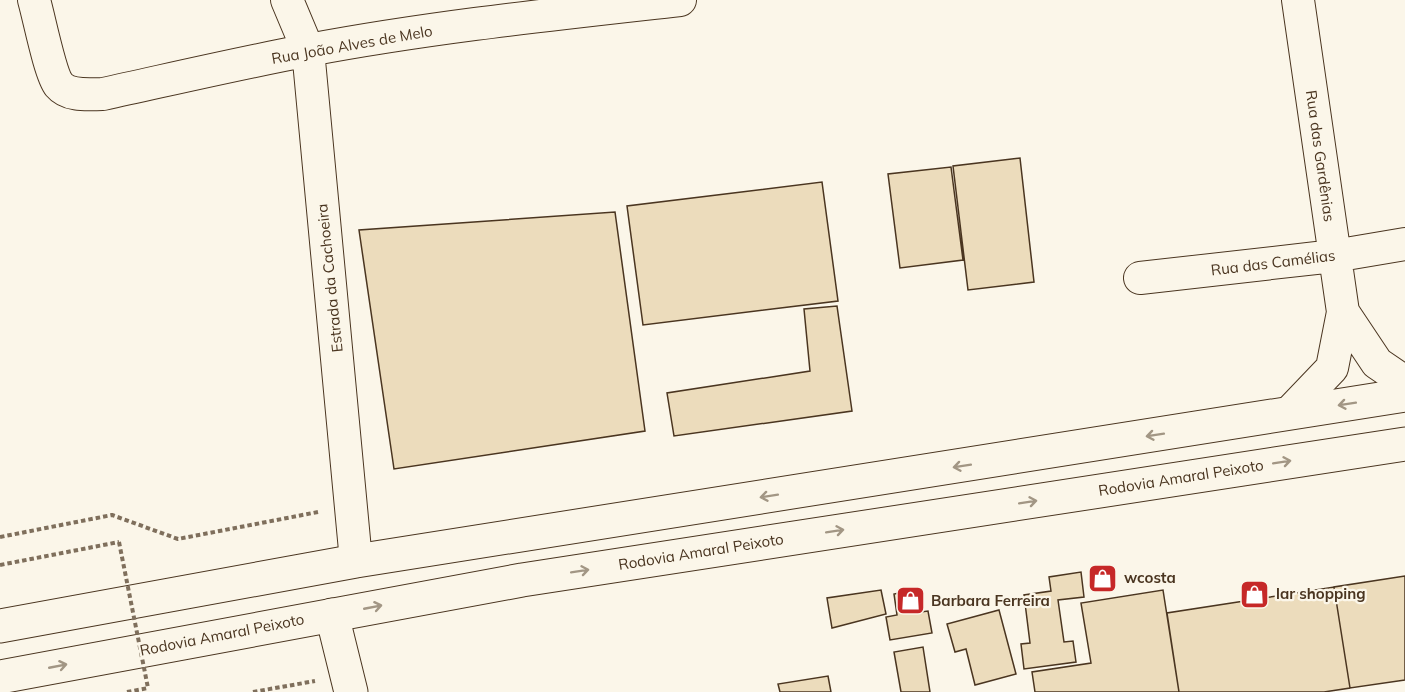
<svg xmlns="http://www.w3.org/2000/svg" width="1405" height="692" viewBox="0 0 1405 692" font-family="Mulish,sans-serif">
  <rect width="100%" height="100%" fill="#fbf6e9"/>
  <!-- building -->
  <path fill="#ecdcbc" stroke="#4a3520" stroke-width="1.5" d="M1020,158L1034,282L968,290L953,166Z
    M951,167L963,260L900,268L888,174Z
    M822,182L838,301L643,325L627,206Z
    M615,212L645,431L394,469L359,230Z
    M837,306L852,411L674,436L667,393L810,371L804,309Z
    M1081,572L1084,597L1058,600L1064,642L1073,641L1076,662L1024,669L1021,644L1030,643L1024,595L1051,591L1049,577Z
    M1405,576V680L1350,688L1334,587Z
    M1334,587L1350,688L1324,692H1179L1167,613Z
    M881,590L886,614L832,628L827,598Z
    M1163,590L1179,692H1035L1032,672L1091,663L1081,603Z
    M909,591L913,613L928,611L932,633L890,640L886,617L897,615L894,594Z
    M999,610L1016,674L975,685L966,649L955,652L947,624Z
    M923,647L930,692H901L894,652Z
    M828,676L831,692H780L778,684Z"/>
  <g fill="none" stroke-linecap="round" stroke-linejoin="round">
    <defs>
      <path id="street" d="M34,0C39,17 50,74 59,85C69,97 90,94 103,94C172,79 240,63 309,50C431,27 556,14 680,0
        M287,0L308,50L356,561
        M1140,278L1334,256L1405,244
        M1343,312L1377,363L1405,382
        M1289,413L1332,368L1343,312L1298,0"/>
      <path id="secondary" d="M332,615L351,692"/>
      <path id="highway" d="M0,626L356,561L1405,395
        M0,677L522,580L1405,444"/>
    </defs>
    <!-- street casing -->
    <use href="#street" stroke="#4a3520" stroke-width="34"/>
    <!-- secondary casing -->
    <use href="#secondary" stroke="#4a3520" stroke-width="35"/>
    <!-- highway casing -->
    <use href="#highway" stroke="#4a3520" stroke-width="35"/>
    <!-- path -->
    <path stroke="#7f6f5c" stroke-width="4" stroke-dasharray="4.5 3" stroke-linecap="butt" d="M0,537L112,515L178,539L318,512
      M0,565L119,542
      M127,692L148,688
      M253,692L315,681"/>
    <!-- street -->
    <use href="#street" stroke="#fbf6e9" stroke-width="32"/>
    <!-- secondary -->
    <use href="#secondary" stroke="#fbf6e9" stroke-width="33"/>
    <!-- highway -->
    <use href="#highway" stroke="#fbf6e9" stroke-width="33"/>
    <!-- path-bridge -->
    <path stroke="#7f6f5c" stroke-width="4" stroke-dasharray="4.5 3" stroke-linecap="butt" d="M119,542L148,688"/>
  </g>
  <!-- one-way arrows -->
  <defs><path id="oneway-shaft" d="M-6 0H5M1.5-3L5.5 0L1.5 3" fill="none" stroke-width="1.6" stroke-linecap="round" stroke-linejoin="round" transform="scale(1.5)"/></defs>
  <g stroke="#a29684">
    <use href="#oneway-shaft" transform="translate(1347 404) rotate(171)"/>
    <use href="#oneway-shaft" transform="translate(1155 435) rotate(171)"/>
    <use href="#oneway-shaft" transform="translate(1282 462) rotate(-9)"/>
    <use href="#oneway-shaft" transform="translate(962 466) rotate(171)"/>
    <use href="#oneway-shaft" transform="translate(769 496) rotate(171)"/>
    <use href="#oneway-shaft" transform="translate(1028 502) rotate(-9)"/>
    <use href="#oneway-shaft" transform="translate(835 531) rotate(-9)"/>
    <use href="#oneway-shaft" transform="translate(580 571) rotate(-9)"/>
    <use href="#oneway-shaft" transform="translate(373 607) rotate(-11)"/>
    <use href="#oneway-shaft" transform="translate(58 666) rotate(-11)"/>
  </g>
  <!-- icons -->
  <defs>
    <symbol id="shop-square" viewBox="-11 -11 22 22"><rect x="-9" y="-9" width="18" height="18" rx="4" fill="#c62828" stroke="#fbf6e9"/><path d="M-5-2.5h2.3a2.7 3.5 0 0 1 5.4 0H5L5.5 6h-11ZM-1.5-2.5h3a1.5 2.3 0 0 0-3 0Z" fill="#fff"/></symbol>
  </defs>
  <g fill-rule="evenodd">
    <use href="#shop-square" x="1086" y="562" width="33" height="33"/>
    <use href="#shop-square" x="1238" y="578" width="33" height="33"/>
    <use href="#shop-square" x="894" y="584" width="33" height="33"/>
  </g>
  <g text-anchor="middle" stroke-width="4.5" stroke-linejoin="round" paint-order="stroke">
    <!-- street labels -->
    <g font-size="15" fill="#4a3520" stroke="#fbf6e9">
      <text transform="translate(352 45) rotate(-10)" y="5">Rua João Alves de Melo</text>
      <text transform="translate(1320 156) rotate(82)" y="5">Rua das Gardênias</text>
      <text transform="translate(1273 263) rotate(-7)" y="5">Rua das Camélias</text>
      <text transform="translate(330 278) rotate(-96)" y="5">Estrada da Cachoeira</text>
      <text transform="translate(1181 478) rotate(-9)" y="5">Rodovia Amaral Peixoto</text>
      <text transform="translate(701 552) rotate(-9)" y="5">Rodovia Amaral Peixoto</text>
      <text transform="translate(222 635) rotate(-11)" y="5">Rodovia Amaral Peixoto</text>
    </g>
    <!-- poi labels -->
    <g font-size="15" font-weight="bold" fill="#4a3520" stroke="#fbf6e9" text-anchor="start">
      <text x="1124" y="583">wcosta</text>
      <text x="1276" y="599">lar shopping</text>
      <text x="931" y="606">Barbara Ferreira</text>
    </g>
  </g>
</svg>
